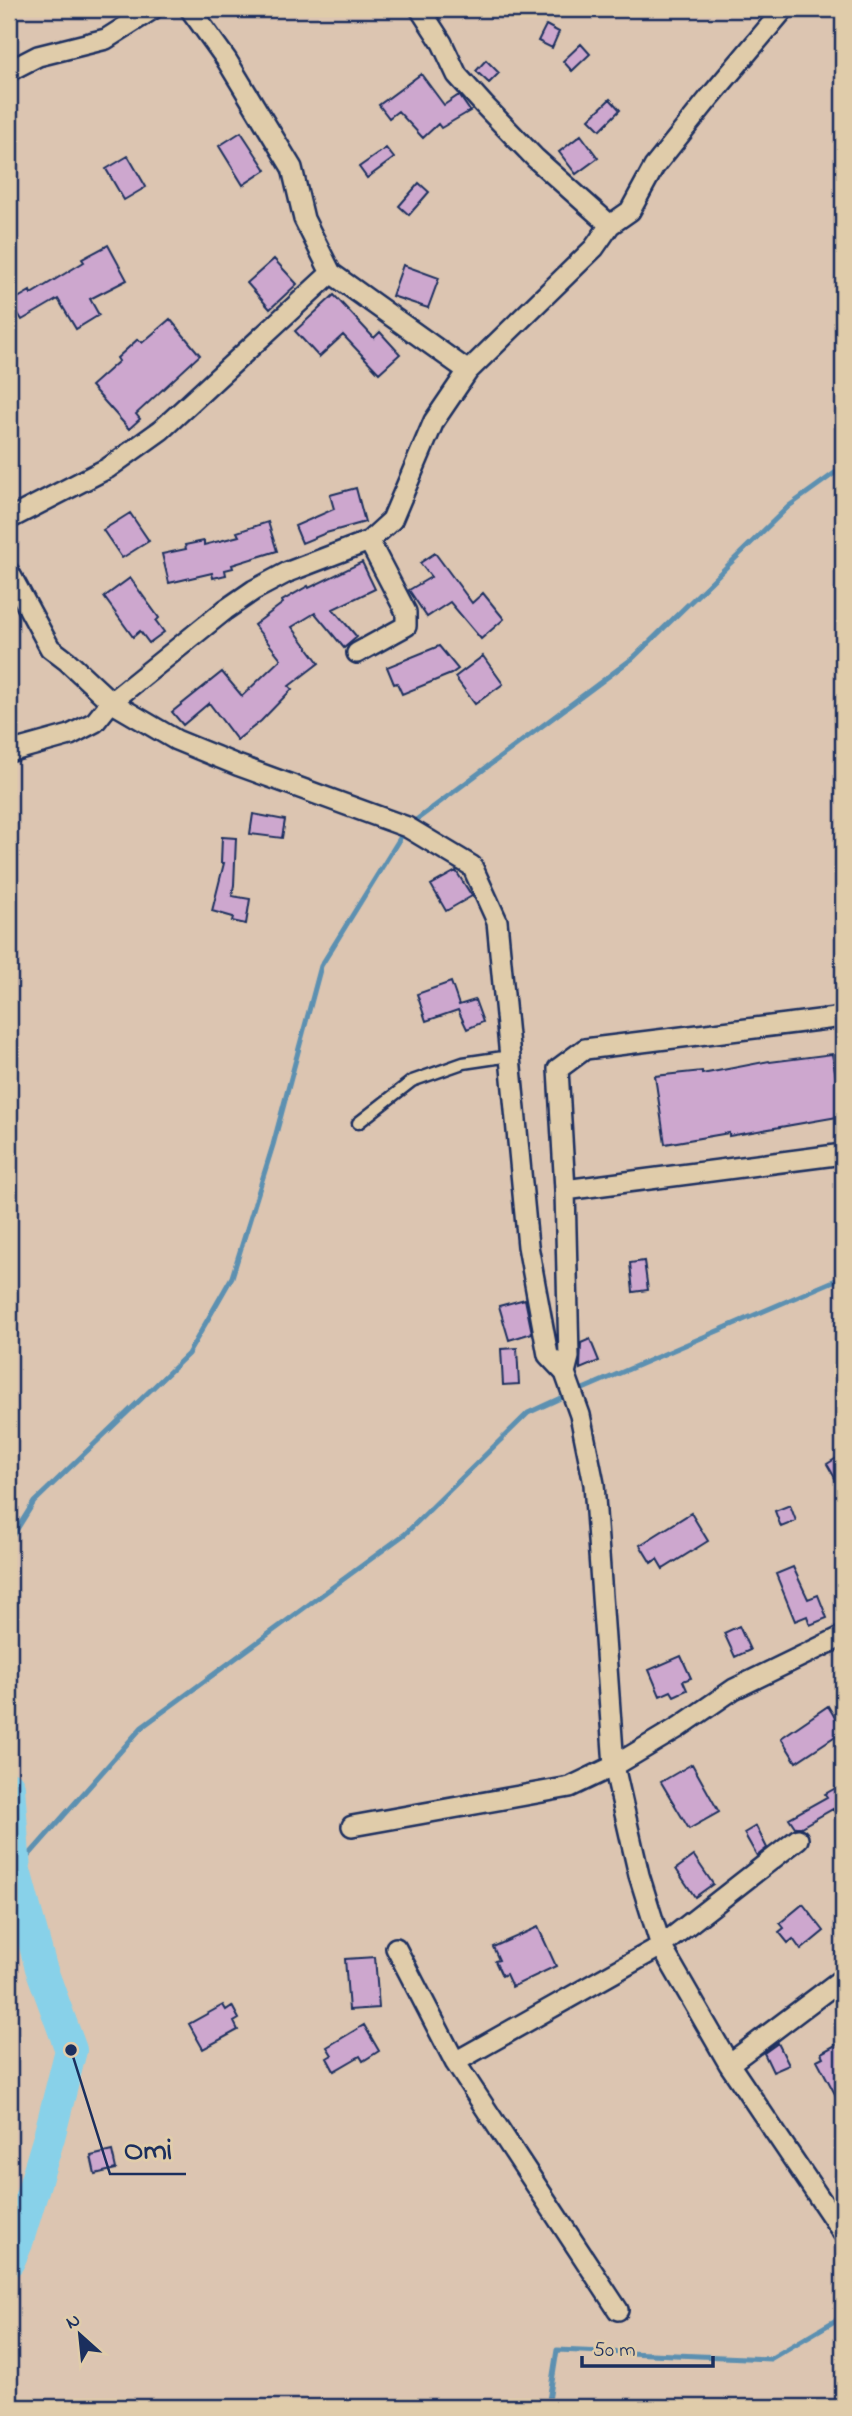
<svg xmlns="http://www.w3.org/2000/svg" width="852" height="2416" viewBox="0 0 852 2416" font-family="'Indie Flower',sans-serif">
  <rect width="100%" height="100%" fill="#dcc5b1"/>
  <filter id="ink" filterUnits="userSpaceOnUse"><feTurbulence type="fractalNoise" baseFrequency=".0143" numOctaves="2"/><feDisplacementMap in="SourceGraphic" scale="14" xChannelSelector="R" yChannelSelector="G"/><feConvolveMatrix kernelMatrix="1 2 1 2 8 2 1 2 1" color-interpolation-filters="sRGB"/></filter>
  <g filter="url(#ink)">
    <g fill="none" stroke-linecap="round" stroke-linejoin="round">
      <!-- stream -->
      <path stroke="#5c90b1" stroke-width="5" d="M412,823L633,658L789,506L843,467
        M576,1392L843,1277
        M9,1542L34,1502L188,1354L232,1277L273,1145L321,966L405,830
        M15,1871L142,1727L405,1534L528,1413L567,1395
        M548,2407L557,2350L770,2359L843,2316"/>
      <!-- river -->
      <path stroke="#88d1e9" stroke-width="32" d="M9,1787L15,1871L41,1968L71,2050L49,2137L17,2243L9,2261"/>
    </g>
    <!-- building -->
    <path fill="#cda7ce" stroke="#1b2f5e" stroke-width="2" d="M546,25L559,32L552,48L538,41Z
      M581,44L590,54L572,71L563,61Z
      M486,60L499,73L489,83L476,71Z
      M421,74L444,105L459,95L470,111L441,128L438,124L423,138L398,111L389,118L379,105Z
      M610,99L620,110L600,130L589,119Z
      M241,132L266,170L243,185L219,146Z
      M581,135L598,158L576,174L559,152Z
      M386,148L394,158L367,178L359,167Z
      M128,156L146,187L124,200L106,169Z
      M419,183L429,192L409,215L399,206Z
      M108,245L127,280L90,299L99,315L76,329L58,299L22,320L11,302L30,291L31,294L84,262L82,259Z
      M274,259L297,284L270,309L247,283Z
      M403,265L439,278L428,308L392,296Z
      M334,295L374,338L380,332L400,354L379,373L343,335L319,357L295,331Z
      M170,319L200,355L136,414L140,419L129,429L91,386L119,361L117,358L138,339L142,343Z
      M356,488L365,522L326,533L302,543L295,526L334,509L330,495Z
      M130,513L149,541L122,558L103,530Z
      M268,522L277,551L232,565L233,568L225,570L226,575L213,578L212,573L169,583L162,554L186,549L185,545L204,541V545L239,536L237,532Z
      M435,553L472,603L483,593L504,619L481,639L450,602L427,617L409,590L431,577L420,563Z
      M362,562L375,589L333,609L357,637L344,648L315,613L292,627L319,663L289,686L292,689L261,721L237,740L209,703L183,725L172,712L222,672L242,696L281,659L254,625L283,603L282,601L308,586L309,588Z
      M130,578L159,618L156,621L164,632L149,643L140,631L133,637L104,597Z
      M439,646L458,669L451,674L402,694L397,683L394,684L387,667Z
      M483,656L503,684L475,704L455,677Z
      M253,814L285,820L282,838L250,834Z
      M222,837L236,838L234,885L232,896L250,899L246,924L232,921L233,917L212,911L224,863H221Z
      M456,871L472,896L446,911L431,885Z
      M451,982L459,1005L475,1000L483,1022L467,1029L458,1010L426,1021L417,994Z
      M832,1054L843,1116L729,1136V1133L665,1144L655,1076L702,1071V1074L769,1061L770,1062Z
      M644,1261L648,1290L633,1292L630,1263Z
      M525,1299L532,1333L509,1340L499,1306Z
      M590,1339L599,1361L580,1369L581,1343Z
      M517,1348L519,1384L503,1385L501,1349Z
      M843,1454V1492L827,1464Z
      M790,1505L796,1521L781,1527L775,1511Z
      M691,1513L708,1541L663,1569L657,1559L651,1563L640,1545Z
      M793,1567L808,1599L818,1595L827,1618L810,1625L807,1616L795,1621L776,1574Z
      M739,1626L750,1650L735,1657L724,1633Z
      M681,1656L691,1678L683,1681L687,1690L674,1696L671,1691L660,1696L649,1670Z
      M828,1706L843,1731L796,1762L781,1738Z
      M692,1764L719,1812L689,1829L661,1782Z
      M843,1784V1828L833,1809L801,1827H795L789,1818L827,1797L825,1794Z
      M756,1826L767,1848L757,1856L744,1833Z
      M694,1856L713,1884L695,1897L676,1869Z
      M803,1904L824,1931L801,1950L793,1939L788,1943L779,1932L784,1928L780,1923Z
      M538,1927L556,1966L512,1987L506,1974L502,1976L495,1961L499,1960L493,1947Z
      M375,1957L379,2008L349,2010L345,1959Z
      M223,2005L226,2010L232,2006L239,2019L234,2022L238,2030L203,2049L189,2024Z
      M364,2025L379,2051L363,2061L360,2056L334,2071L327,2058L332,2055L327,2047Z
      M843,2041V2109L817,2060L823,2057L821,2053Z
      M778,2043L789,2065L773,2072L764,2053Z
      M112,2151L116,2169L95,2174L91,2156Z"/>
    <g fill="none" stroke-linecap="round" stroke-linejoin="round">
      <defs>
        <path id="service" d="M358,1123L412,1081L463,1063L510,1056"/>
        <path id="minor" d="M190,9L226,59L292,168L304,219L331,273L468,371
          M420,9L442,43L457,75L484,105L535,158L610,225
          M9,71L38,56L106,39L153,9
          M9,519L108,468L161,430L331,273
          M9,572L50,648L67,661L111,702L176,740L237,765L407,827L472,866L497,921L528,1246L548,1355L565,1373
          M357,653L406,626V612L369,541
          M9,752L70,735L95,722L111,702L225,610L254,590L288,572L369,541L392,520L434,421L468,371L594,248L610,225L630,211L654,167L710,97L784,9
          M843,1017L585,1049L558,1069L565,1190L569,1357L565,1373L580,1415L594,1484L614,1766L639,1875L661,1946L729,2064L843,2233
          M565,1190L843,1154
          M352,1826L570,1787L614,1766L679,1727L734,1689L843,1636
          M396,1948L455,2062L618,2310
          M455,2062L661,1946L798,1839
          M729,2064L843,1978"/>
      </defs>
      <!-- service casing -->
      <use href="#service" stroke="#1b2f5e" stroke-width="15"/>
      <!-- minor casing -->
      <use href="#minor" stroke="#1b2f5e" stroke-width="24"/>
      <!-- service -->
      <use href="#service" stroke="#e0ccaa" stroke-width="10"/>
      <!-- minor -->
      <use href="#minor" stroke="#e0ccaa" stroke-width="19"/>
    </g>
  </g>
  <!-- callouts -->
  <path fill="none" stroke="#1b2f5e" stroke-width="2.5" d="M71 2050L110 2174H186"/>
  <circle fill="#1b2f5e" stroke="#e0ccaa" stroke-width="2.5" cx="71" cy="2050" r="7"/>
  <g font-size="30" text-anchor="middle" font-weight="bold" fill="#1b2f5e" stroke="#e0ccaa" stroke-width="6" stroke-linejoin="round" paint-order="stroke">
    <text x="148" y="2159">Omi</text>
  </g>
  <!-- margin -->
  <rect width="852" height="2416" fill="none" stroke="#e0ccaa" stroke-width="35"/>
  <rect x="18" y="18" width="817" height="2381" fill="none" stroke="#1b2f5e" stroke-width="2.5" filter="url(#ink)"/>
  <!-- north arrow -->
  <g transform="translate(80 2335) rotate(333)" stroke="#e0ccaa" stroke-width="5" paint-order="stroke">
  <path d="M0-5L12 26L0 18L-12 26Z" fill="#1b2f5e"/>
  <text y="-10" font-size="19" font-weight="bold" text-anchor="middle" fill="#1b2f5e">N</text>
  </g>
  <!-- scale -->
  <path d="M582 2356v10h131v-10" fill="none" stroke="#1b2f5e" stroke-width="3.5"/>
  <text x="593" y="2356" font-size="21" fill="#1b2f5e" stroke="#e0ccaa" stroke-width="5" paint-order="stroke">50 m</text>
</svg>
